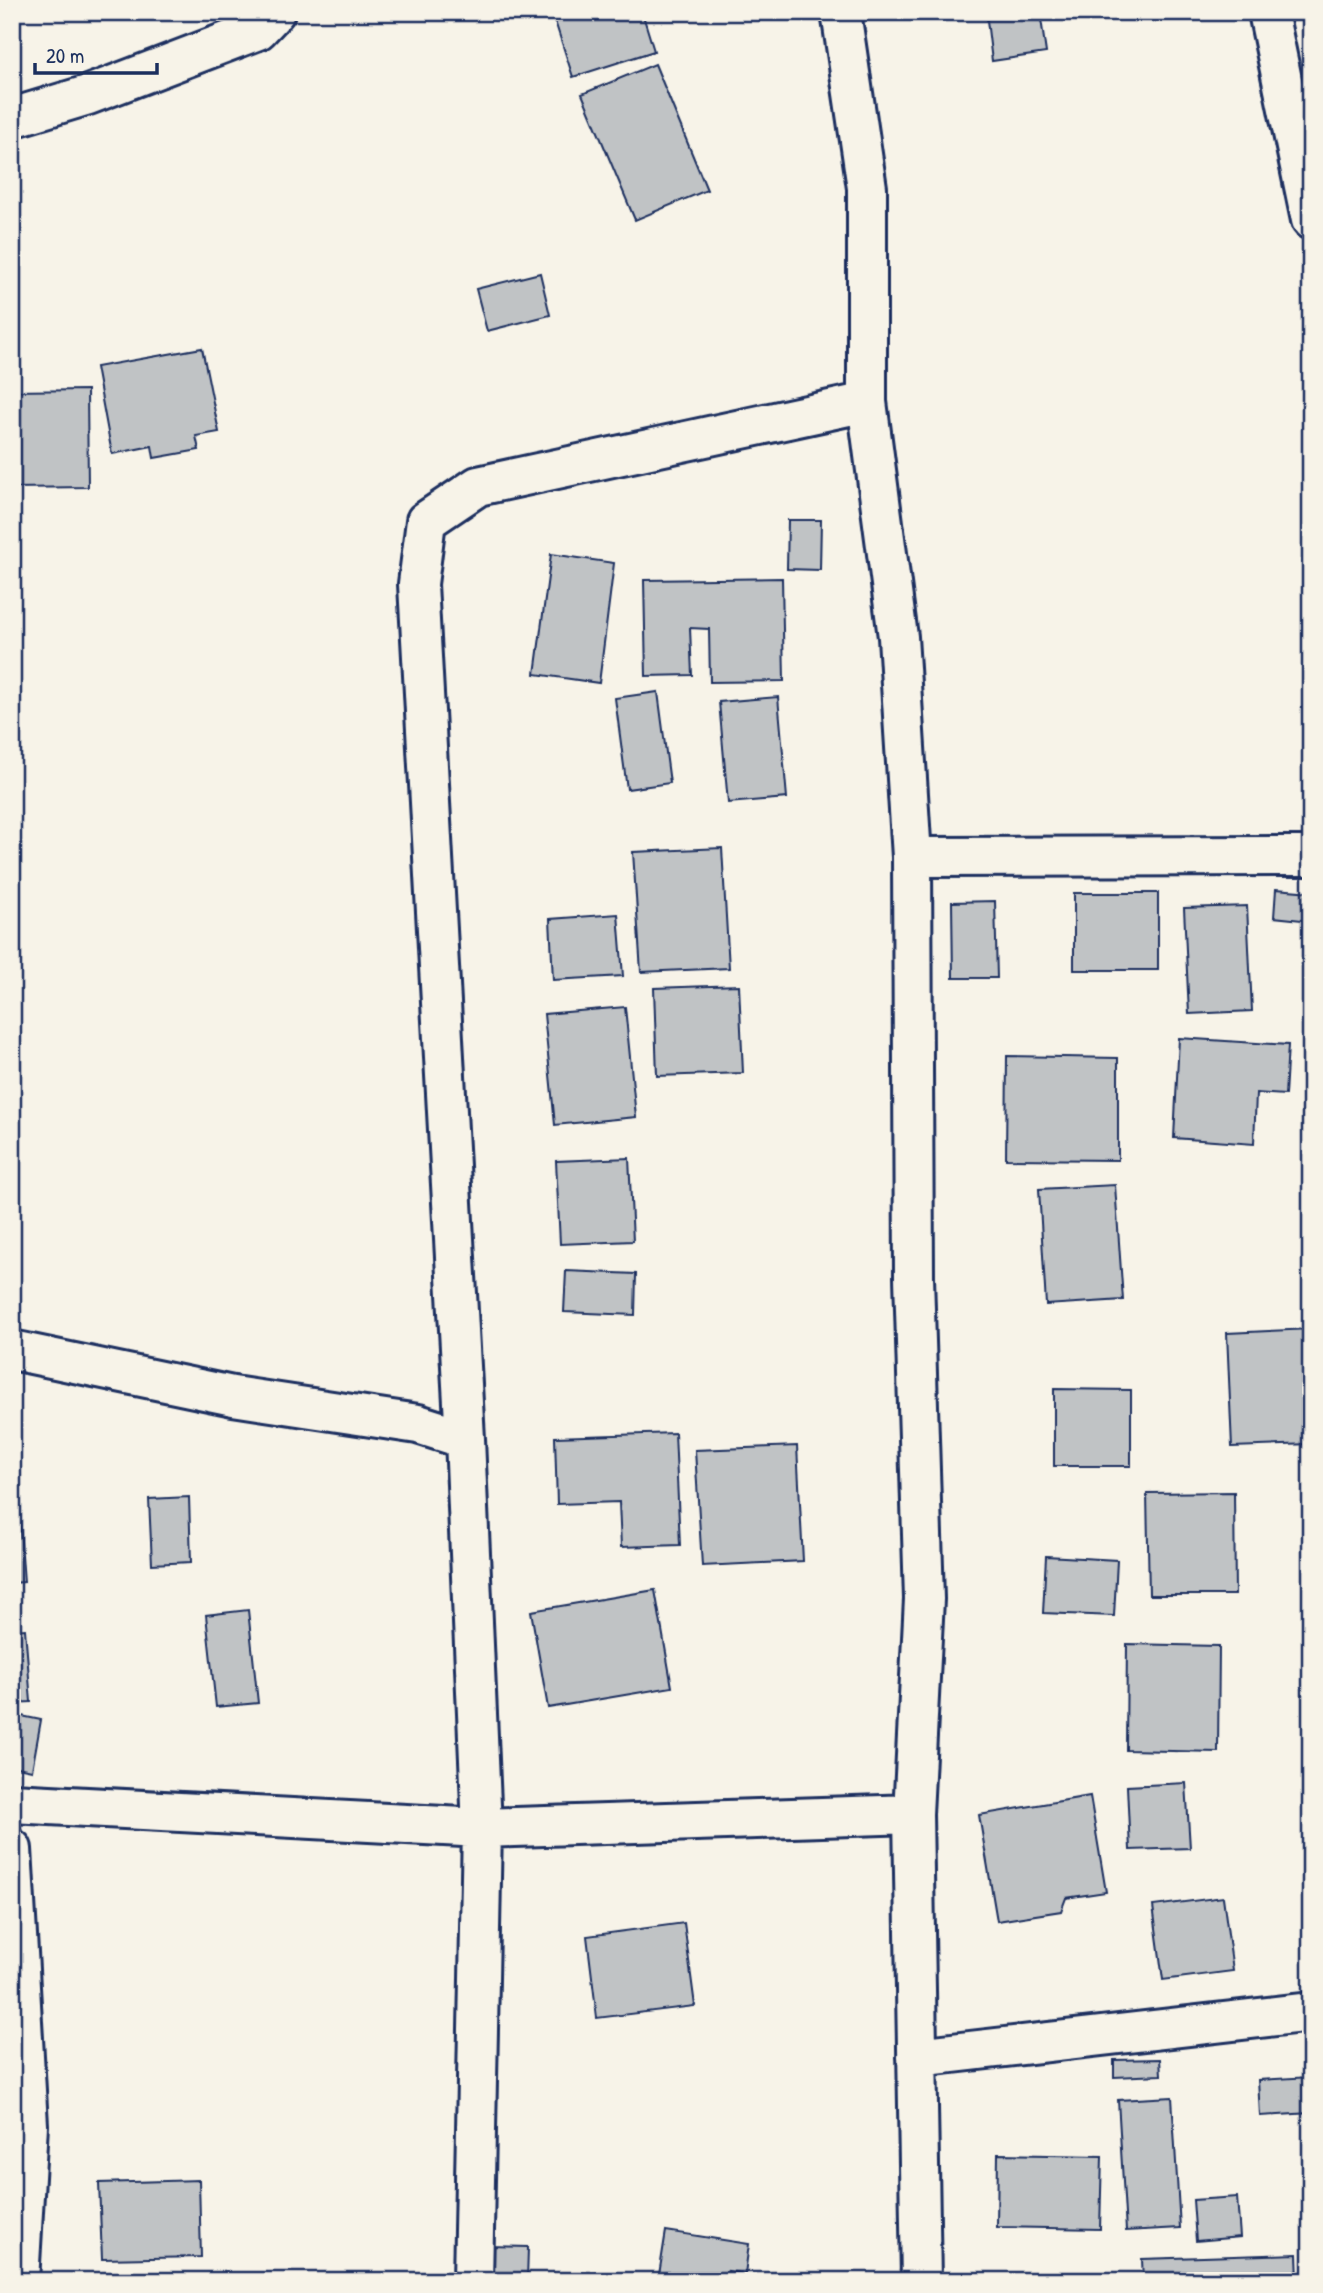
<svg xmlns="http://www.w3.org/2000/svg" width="1323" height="2293" viewBox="0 0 1323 2293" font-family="'Patrick Hand',sans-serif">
  <rect width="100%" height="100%" fill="#f7f3e8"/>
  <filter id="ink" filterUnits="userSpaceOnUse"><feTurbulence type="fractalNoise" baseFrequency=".0143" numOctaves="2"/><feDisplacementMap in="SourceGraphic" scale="14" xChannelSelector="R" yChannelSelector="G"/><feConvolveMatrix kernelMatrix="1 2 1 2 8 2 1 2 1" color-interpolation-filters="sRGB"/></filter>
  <g filter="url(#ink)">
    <!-- building -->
    <path fill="#c0c3c5" stroke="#1b2f5e" stroke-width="2" d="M552,12H642L654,51L573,77Z
      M986,12H1040L1046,53L992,61Z
      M655,64L707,190L635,220L582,94Z
      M540,273L550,315L487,331L476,289Z
      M202,348L219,432L196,436L199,450L154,458L152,446L112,454L96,367Z
      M87,390L88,487L12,488V391Z
      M788,520H821L820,570L787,569Z
      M551,554L614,563L599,683L535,674Z
      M782,578L784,681L710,682L709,629L690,628L692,675L646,676L644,580Z
      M658,692L670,783L627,789L615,698Z
      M778,697L787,798L728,803L719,702Z
      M722,848L729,968L641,972L633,852Z
      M1276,889L1311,892V921L1274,917Z
      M1074,893H1158V970H1074Z
      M995,901L997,978H953L952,902Z
      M1247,906L1252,1011L1189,1014L1184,908Z
      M618,914L623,976L553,980L550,919Z
      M739,985L743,1073L657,1076L654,988Z
      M625,1007L636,1117L555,1125L544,1014Z
      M1179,1038L1288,1045L1285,1095L1256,1093L1254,1144L1174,1138Z
      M1007,1056L1118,1058V1160L1006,1159Z
      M629,1158L633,1241L560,1244L556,1161Z
      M1115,1185L1123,1300L1046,1305L1039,1189Z
      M566,1271L636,1274L635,1315L564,1312Z
      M1311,1329V1444L1232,1447L1227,1333Z
      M1054,1389L1131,1390V1466H1054Z
      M675,1433L680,1545L621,1547L619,1502L557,1504L555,1437Z
      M797,1446L803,1561L702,1566L695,1450Z
      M12,1474H16L24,1582L12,1583Z
      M1234,1492L1235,1595H1149L1147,1493Z
      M189,1497L191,1562L152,1564L149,1499Z
      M1046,1556L1117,1560L1114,1616L1043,1613Z
      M655,1590L672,1687L548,1708L531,1611Z
      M248,1610L258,1703L216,1707L206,1615Z
      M25,1629L31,1702L12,1703V1630Z
      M1127,1644L1219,1646L1218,1752L1126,1750Z
      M12,1714L41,1720L32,1770L12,1766Z
      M1186,1783L1190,1848L1130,1850L1127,1786Z
      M1090,1796L1106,1892L1066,1898L1061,1911L997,1921L979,1815Z
      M1223,1897L1233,1971L1163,1980L1153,1906Z
      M684,1923L695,2006L597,2018L587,1936Z
      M1160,2059L1161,2075L1114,2077V2060Z
      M1311,2077V2113L1260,2116L1258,2080Z
      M1172,2097L1180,2228L1126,2231L1118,2100Z
      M998,2154L1102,2156L1100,2229L997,2227Z
      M199,2180L201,2257L102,2259L99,2183Z
      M1237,2197L1240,2237L1196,2241L1193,2200Z
      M1308,2197H1311V2237Z
      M666,2231L749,2244L745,2274L728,2271L727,2281H658Z
      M489,2246L528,2247L527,2281H488Z
      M1297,2254L1298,2281H1143L1142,2259Z
      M605,2276L649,2280V2281H605Z"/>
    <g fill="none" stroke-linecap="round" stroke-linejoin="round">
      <defs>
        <path id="street" d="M841,12L867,188V402L898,637L912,857L914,1277L924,1599L913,1814L921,2281
          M1268,12L1311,220
          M12,118L88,95L258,30L275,12
          M912,857L1311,856
          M12,1350L233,1396L418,1424L465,1439L482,1828L473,2281
          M465,1439L418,584L426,521L478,486L867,402
          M12,1803L482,1828L913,1814
          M12,1849L28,2125L19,2281
          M917,2057L1311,2012"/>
      </defs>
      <!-- street casing -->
      <use href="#street" stroke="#1b2f5e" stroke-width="44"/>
      <!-- street -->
      <use href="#street" stroke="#f7f3e8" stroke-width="38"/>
    </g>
  </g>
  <!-- margin -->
  <rect width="1323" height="2293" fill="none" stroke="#f7f3e8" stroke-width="42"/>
  <rect x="21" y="21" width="1281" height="2251" fill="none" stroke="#1b2f5e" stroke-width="2.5" filter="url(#ink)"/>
  <!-- scale -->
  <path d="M35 63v10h122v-10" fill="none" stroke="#1b2f5e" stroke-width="3.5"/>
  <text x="46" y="63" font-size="21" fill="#1b2f5e" stroke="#f7f3e8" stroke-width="5" paint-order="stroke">20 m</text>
</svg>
